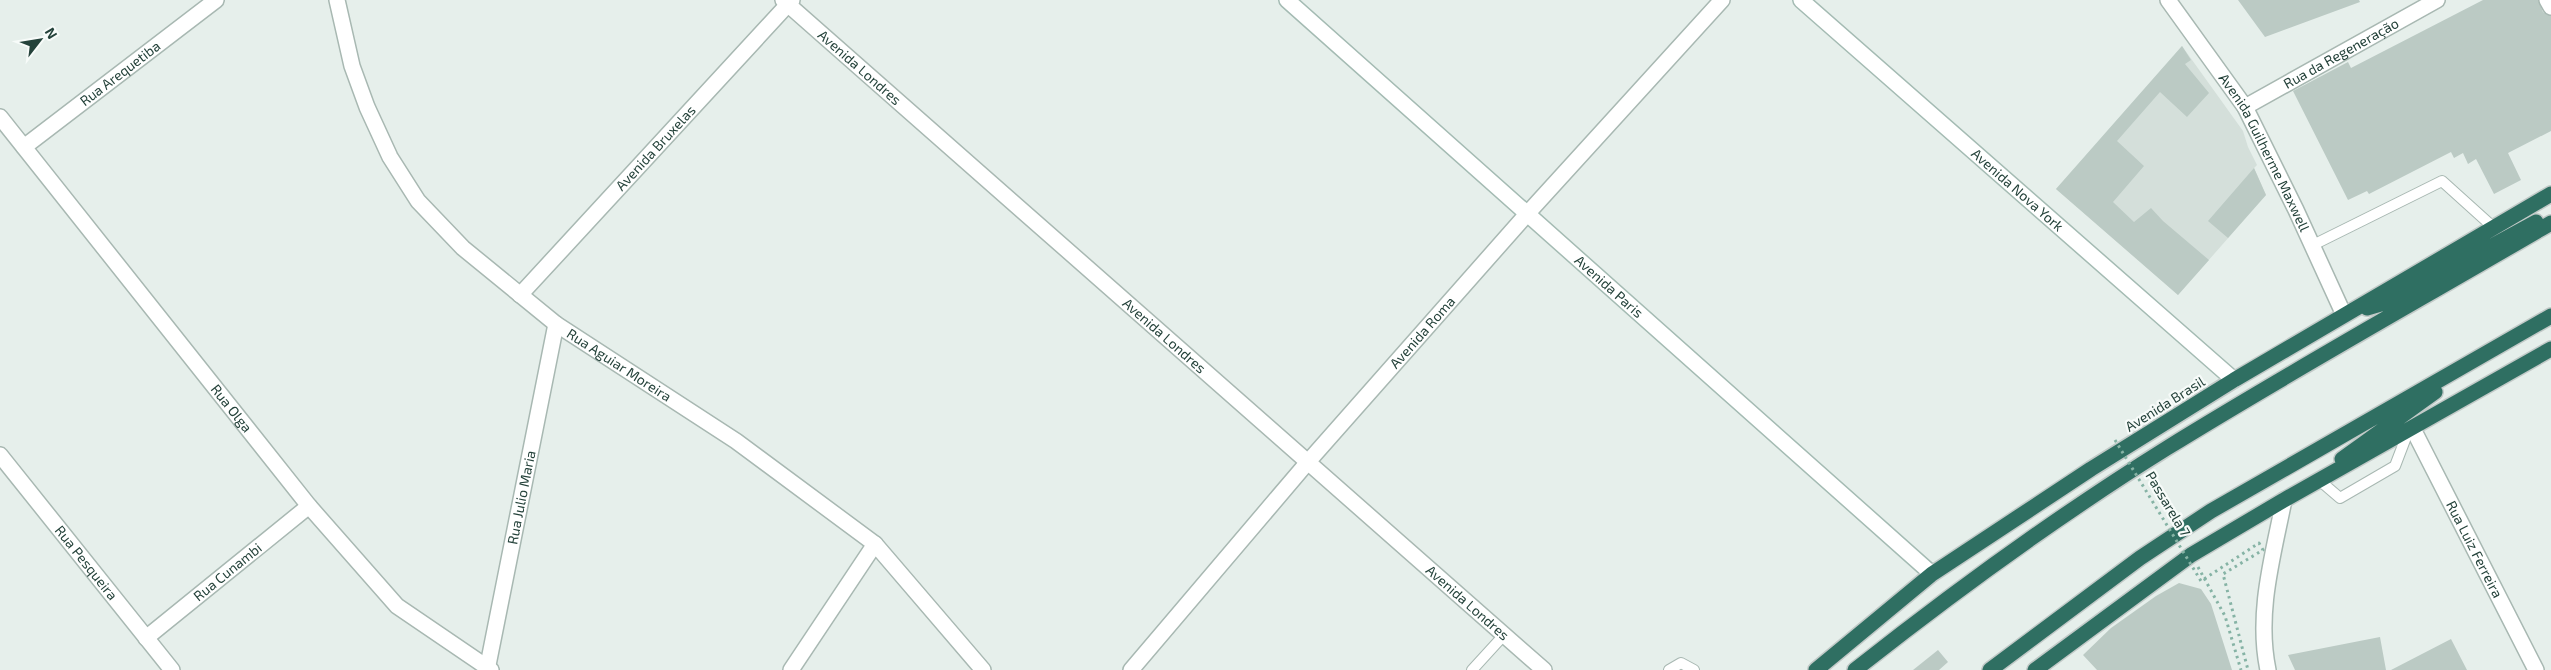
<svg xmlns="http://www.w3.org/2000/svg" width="2551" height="670" viewBox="0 0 2551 670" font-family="'Exo 2',sans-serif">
  <rect width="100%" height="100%" fill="#e6efeb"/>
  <!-- built -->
  <path fill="#d4dfda" d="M2182,46L2243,131L2248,147L2257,165L2254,168L2266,195L2178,295L2056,189Z"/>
  <!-- building -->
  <path fill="#bbcac4" d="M2238,0H2359L2360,2L2265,37Z
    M2483,0H2538L2543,12L2551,16V131L2508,153L2521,180L2494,194L2476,159L2468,164L2463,153L2454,158L2451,152L2369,194L2367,191L2348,200L2293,91L2348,62L2351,68Z
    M2182,46L2191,60L2185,64L2209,93L2187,117L2160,92L2117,141L2144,166L2113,202L2134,222L2151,208L2163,221L2209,260L2178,295L2056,189Z
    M2254,168L2266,195L2228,238L2208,221Z
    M2179,583L2201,589L2211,604L2232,670H2097L2083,655L2111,628L2156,596Z
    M2380,637L2386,670H2295L2288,655Z
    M2451,639L2467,670H2391Z
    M1938,650L1948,662L1939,670H1913Z"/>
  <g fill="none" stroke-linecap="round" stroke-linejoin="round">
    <defs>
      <path id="lane" d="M2313,245L2442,181L2493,227
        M2319,480L2340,498L2395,466L2408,432
        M1472,670L1504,635
        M1669,670L1681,663L1694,670"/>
      <g id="street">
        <path id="s1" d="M337,0L352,66L367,107L390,157L418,201L463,248L556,324L736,441L875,544L983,670"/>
        <path id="s2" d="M783,0L1544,670"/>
        <path id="s3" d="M2168,0L2245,107L2296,210L2344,315"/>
        <path d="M2547,0L2551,7"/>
        <path id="s4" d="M2245,107L2437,0"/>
        <path id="s5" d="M0,117L309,506L397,606L491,670"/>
        <path id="s6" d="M24,147L216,0"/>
        <path id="s7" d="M520,295L792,0"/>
        <path id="s8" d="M2413,429L2536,670"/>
        <path id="s9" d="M0,455L172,670"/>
        <path id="s10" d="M146,638L309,506"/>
        <path id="s11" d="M487,670L556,324"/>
        <path d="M791,670L875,544"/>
        <path id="s12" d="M1131,670L1307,463L1527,214L1722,0"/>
        <path d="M2268,670C2256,613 2273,556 2284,500"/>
      </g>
      <g id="secondary">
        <path id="s13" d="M1287,0L1932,574"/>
        <path id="s14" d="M1801,0L2234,380"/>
      </g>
      <path id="highway" d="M2367,308L2391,301L2536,222
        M2342,459L2435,392
        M1816,670L1932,574L2091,469L2234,380L2551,194
        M1855,670C1955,591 2058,516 2167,448C2293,370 2423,298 2551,223
        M1990,670L2140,558L2211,511L2551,316
        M2035,670L2191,555L2284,500L2551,349"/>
    </defs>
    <!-- lane casing -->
    <use href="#lane" stroke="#a8b8b2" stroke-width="12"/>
    <!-- street casing -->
    <use href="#street" stroke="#a8b8b2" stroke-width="18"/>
    <!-- secondary casing -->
    <use href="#secondary" stroke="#a4bbb3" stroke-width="18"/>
    <!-- highway casing -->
    <use href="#highway" stroke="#c2cac8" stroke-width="18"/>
    <!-- path -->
    <path stroke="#86b3a5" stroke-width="3" stroke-dasharray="2.5 4" stroke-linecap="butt" d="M2198,567L2225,616L2241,670"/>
    <!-- lane -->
    <use href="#lane" stroke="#fff" stroke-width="10"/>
    <!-- street -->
    <use href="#street" stroke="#fff" stroke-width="15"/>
    <!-- secondary -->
    <use href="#secondary" stroke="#fff" stroke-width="15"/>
    <!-- highway -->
    <use href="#highway" stroke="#2f6f62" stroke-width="15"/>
    <!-- path-bridge -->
    <path stroke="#86b3a5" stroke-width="3" stroke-dasharray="2.5 4" stroke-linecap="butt" d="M2115,440L2201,581L2259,543L2263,550L2223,574L2248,670"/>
  </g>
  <g text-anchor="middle" stroke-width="4.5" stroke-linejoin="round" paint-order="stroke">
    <!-- street labels -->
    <g font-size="14" fill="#24423a" stroke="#f7fbf9">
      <text dy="5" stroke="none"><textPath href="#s4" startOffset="110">Rua da Regeneração</textPath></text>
      <text dy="5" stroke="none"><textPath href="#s2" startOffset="102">Avenida Londres</textPath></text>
      <text dy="5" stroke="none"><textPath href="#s6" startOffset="121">Rua Arequetiba</textPath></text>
      <text dy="5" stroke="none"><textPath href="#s7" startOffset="200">Avenida Bruxelas</textPath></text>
      <text dy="5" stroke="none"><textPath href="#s3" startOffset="181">Avenida Guilherme Maxwell</textPath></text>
      <text dy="5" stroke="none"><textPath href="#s14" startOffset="288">Avenida Nova York</textPath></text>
      <text dy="5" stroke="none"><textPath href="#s13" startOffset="431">Avenida Paris</textPath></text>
      <text dy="5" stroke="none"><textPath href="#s12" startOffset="446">Avenida Roma</textPath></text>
      <text dy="5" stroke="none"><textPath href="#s2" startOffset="508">Avenida Londres</textPath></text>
      <text dy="5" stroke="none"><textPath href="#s1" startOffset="479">Rua Aguiar Moreira</textPath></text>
      <text transform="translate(2165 404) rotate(-32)" y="5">Avenida Brasil</text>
      <text dy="5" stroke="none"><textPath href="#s5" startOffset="372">Rua Olga</textPath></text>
      <text dy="5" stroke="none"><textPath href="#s11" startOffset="176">Rua Julio Maria</textPath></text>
      <text transform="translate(2168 504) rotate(59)" y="5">Passarela 7</text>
      <text dy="5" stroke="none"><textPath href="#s8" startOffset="135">Rua Luiz Ferreira</textPath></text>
      <text dy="5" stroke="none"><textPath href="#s9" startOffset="138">Rua Pesqueira</textPath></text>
      <text dy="5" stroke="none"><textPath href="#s10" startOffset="105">Rua Cunambi</textPath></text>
      <text dy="5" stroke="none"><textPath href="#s2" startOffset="912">Avenida Londres</textPath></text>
    </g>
  </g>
  <!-- north arrow -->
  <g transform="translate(40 40) rotate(59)" stroke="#f7fbf9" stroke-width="4" paint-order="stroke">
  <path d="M0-4L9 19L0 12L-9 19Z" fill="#24423a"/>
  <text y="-8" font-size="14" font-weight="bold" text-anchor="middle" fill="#24423a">N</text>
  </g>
</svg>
